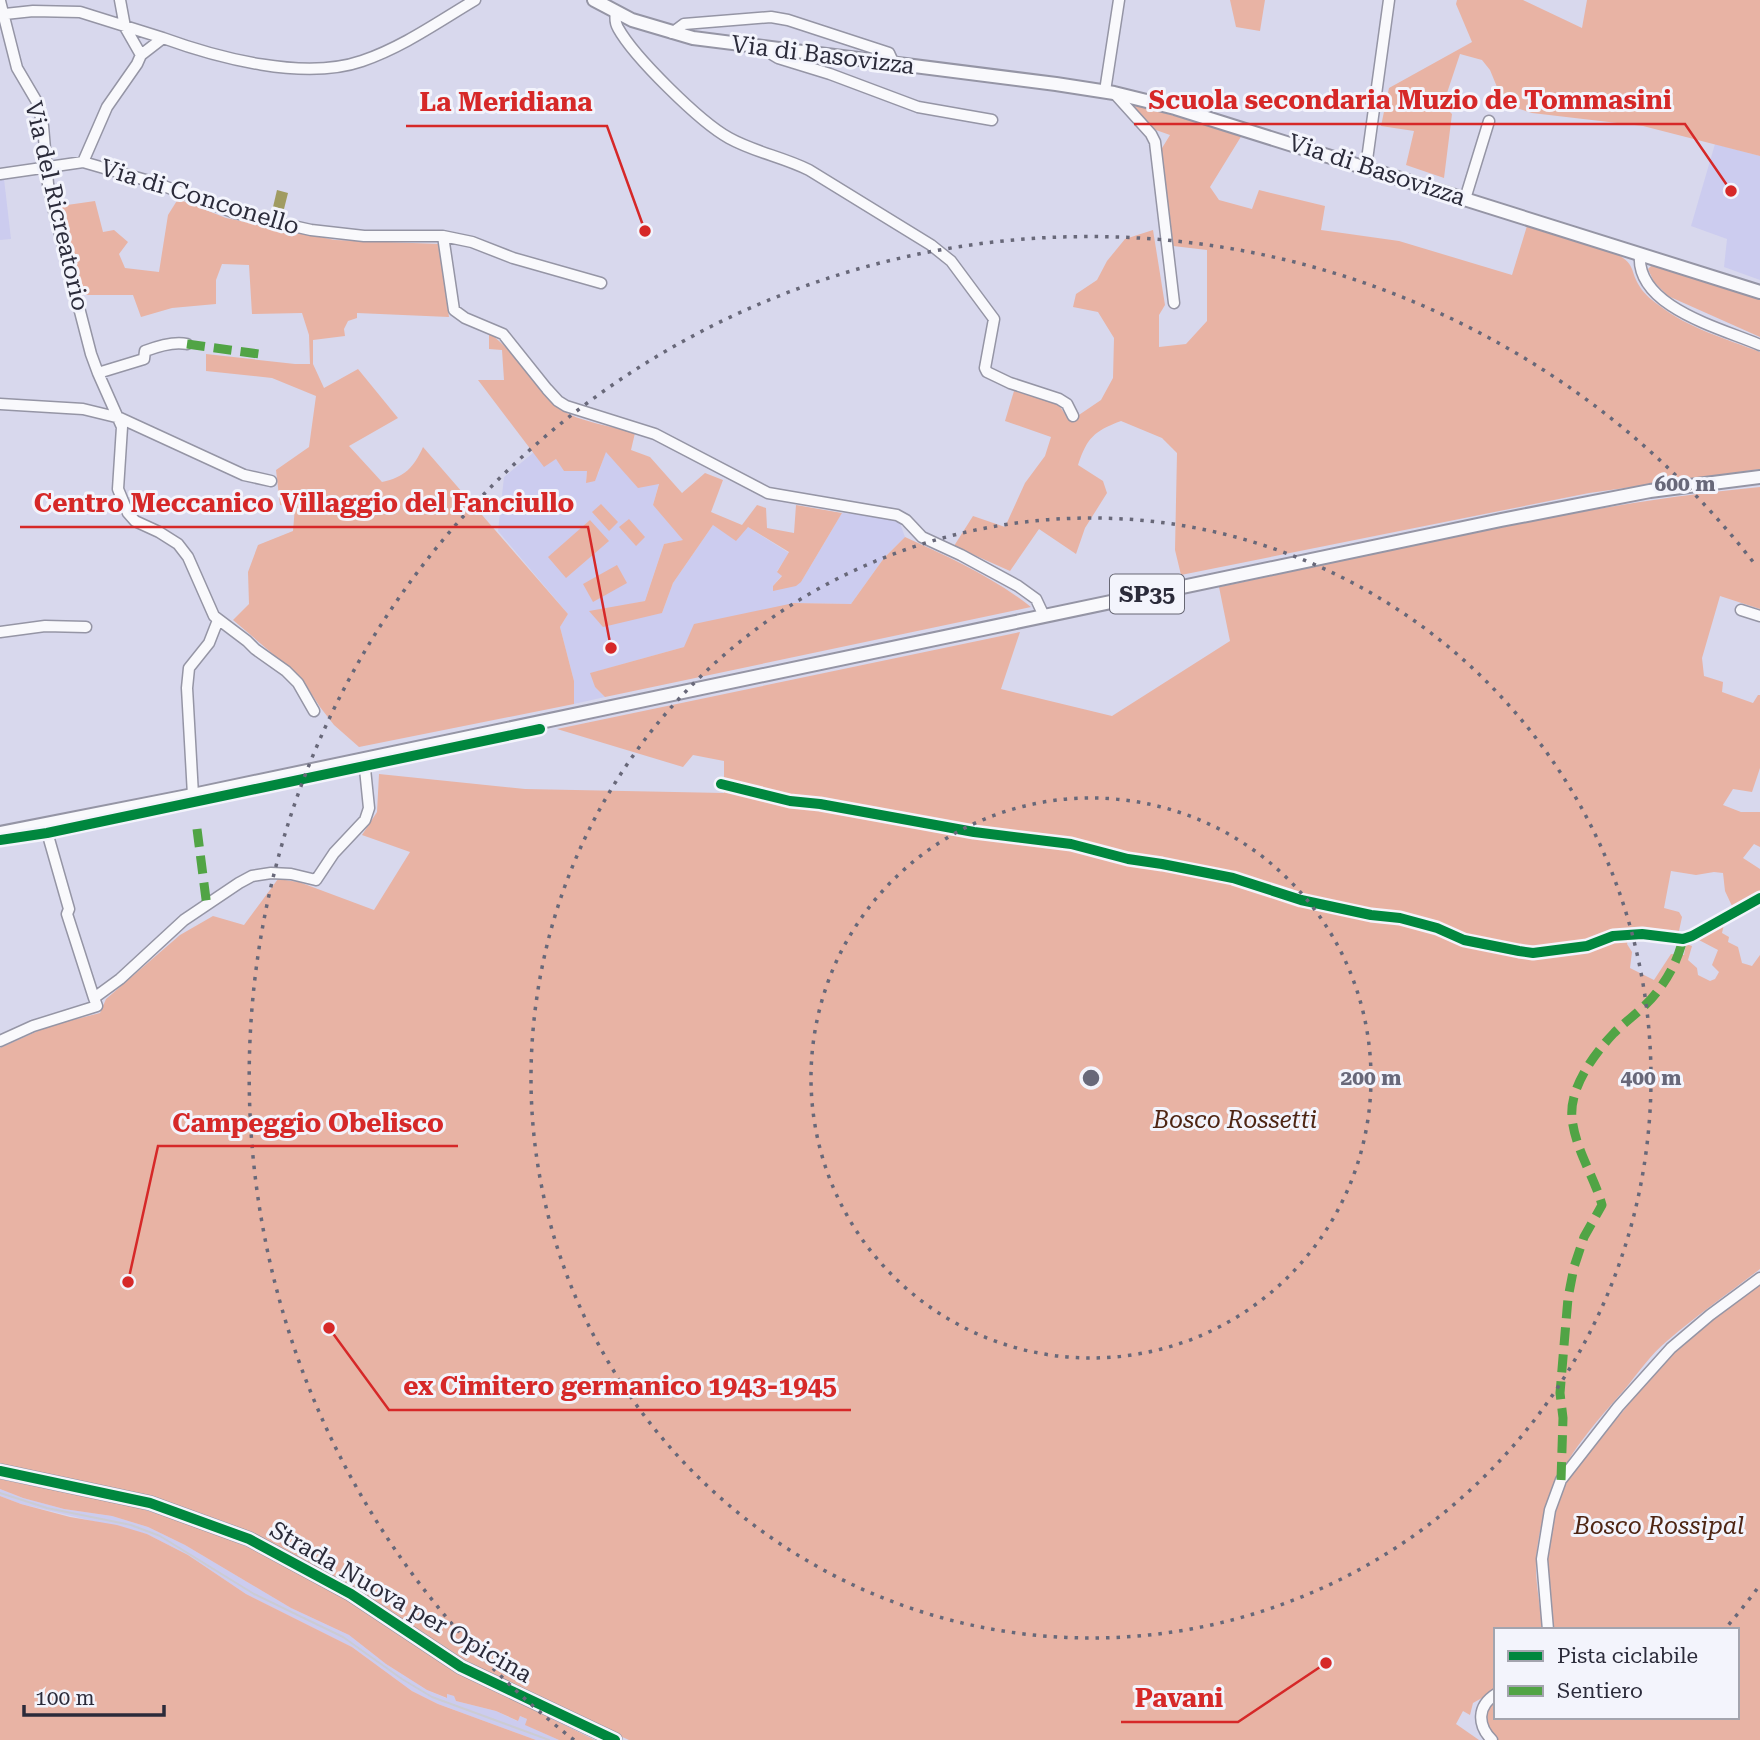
<svg xmlns="http://www.w3.org/2000/svg" width="1760" height="1740" viewBox="0 0 1760 1740" font-family="'Roboto Serif',serif">
  <rect width="100%" height="100%" fill="#d8d8ed"/>
  <!-- built -->
  <path fill="#ccccef" d="M1715,144L1760,156V280L1724,267L1727,239L1691,226Z
    M0,179H4L11,239L0,240Z
    M606,451L638,487L659,483L653,505L684,540L664,544L645,601L630,604L662,613L673,583L713,525L748,527L789,553L777,571L782,575L773,586L801,582L842,513L886,517L900,523L905,537L884,558L851,604L794,603L684,647L591,673L595,687L605,697L574,704V681L560,627L568,614L498,531L504,477L534,452L544,466L556,459L587,471L586,482L598,474Z
    M0,1489L23,1498L64,1509L112,1516L148,1527L185,1545L291,1608L349,1635L386,1664L427,1690L446,1698V1694L454,1696L456,1701L496,1711L517,1721L520,1716L527,1719L526,1725L559,1740H536L438,1704L412,1691L352,1647L246,1594L188,1555L147,1534L21,1504L0,1496Z"/>
  <!-- green -->
  <path fill="#e8b3a4" d="M1230,0H1265L1260,31L1236,27Z
    M1457,0H1523L1582,28L1587,0H1760V156L1643,126L1532,113L1504,104L1490,70L1482,60L1460,54L1443,105L1452,114L1444,178L1406,165L1414,131L1381,126L1389,88L1472,42L1456,4Z
    M1129,103L1242,135L1210,187L1219,200L1252,209L1259,190L1325,206L1321,230L1399,241L1512,275L1527,226L1615,253C1637,265 1629,270 1640,287C1644,294 1654,302 1660,306C1688,328 1727,339 1760,352V469L1589,493L1181,575L1175,550L1177,453L1162,438L1121,421C1094,431 1087,438 1078,465L1103,481L1107,493L1085,528L1076,554L1039,529L1010,571L954,546L973,516L1005,527L1025,483L1045,456L1051,437L1005,421L1014,391L1058,404L1070,421L1101,400L1113,378L1114,338L1098,312L1073,307L1076,294L1097,280L1107,261L1125,239L1153,230L1165,305L1159,315V347L1186,344L1207,321V250L1173,246L1159,153L1170,135L1153,129Z
    M178,199L226,218L335,240L439,244L449,317L357,313V318L348,321L344,329L345,336L313,340V364L324,388L358,369L398,418L349,446L382,482C405,477 414,467 423,447L568,614L560,627L574,681V704L359,747L334,725L320,707L301,678L233,620L249,604L248,572L258,545L293,531L295,507L280,505L276,470L309,447L316,396L272,378L206,371V354L295,364H310L309,335L302,313L252,314L249,265L222,264L216,280V304L172,308L141,317L133,295H82L60,206L95,201L103,232L114,230L128,242L119,254L125,268L159,272L168,215Z
    M1652,265L1760,299V337L1668,296L1654,282L1648,269Z
    M489,333C519,354 533,388 562,410C577,421 615,427 635,433L631,450L650,457L682,493L705,473L723,480L711,512L742,525L757,505L766,508L767,528L794,533L796,505L842,513L801,582L796,586L773,591V586L782,576L777,572L789,552L748,527L736,541L713,525L673,583L662,613L603,627L589,611L645,601L664,544L683,540L653,505L659,484L638,488L606,452L595,481L586,483L587,471H564L556,459L544,467L478,380H504L502,350L489,349Z
    M1760,487V609L1720,596L1702,658L1704,676L1723,682L1722,692L1753,703L1758,695H1760V768L1752,792L1733,789L1723,805L1741,812H1760V847L1754,844L1743,858L1760,869V894L1756,893L1732,906L1725,891L1723,873L1714,872L1696,875L1671,871L1664,908L1679,912L1682,917L1679,931L1631,929L1627,944L1632,952L1630,968L1654,980L1671,954L1684,955L1686,944L1692,946L1688,960L1697,968L1698,975L1710,981L1715,979L1719,972L1712,965L1718,950L1697,939L1724,924L1722,933L1729,937L1728,942L1738,947L1742,963L1752,966L1760,955V1269C1729,1293 1697,1315 1667,1341C1651,1354 1638,1373 1625,1389C1579,1441 1546,1479 1537,1550C1533,1577 1541,1603 1542,1630H1496V1690L1473,1703L1470,1715L1463,1711L1456,1724L1479,1740H629L503,1683L457,1658L321,1570L225,1522L145,1495L44,1477L0,1464V1048L49,1026L100,1013L106,999L180,935L213,916L244,925L278,879L299,882L374,910L410,852L362,835L377,812L379,774L525,789L724,793V761L693,755L683,767L557,729L1020,632L1001,689L1112,716L1230,641L1219,587C1398,550 1578,504 1760,487Z
    M601,504L618,522L609,531L592,512Z
    M629,519L645,537L636,546L619,527Z
    M590,520L609,541L566,578L548,557Z
    M905,537C949,557 993,577 1031,607L605,697L595,687L590,673L684,647L694,624L794,603L851,604L884,558Z
    M617,565L627,583L593,602L583,584Z
    M1760,1283V1740H1498C1485,1728 1478,1710 1496,1699V1717H1737V1630H1552L1547,1570L1550,1536L1557,1504L1568,1478L1671,1353Z
    M0,1479L139,1508L200,1527L264,1554L332,1589L471,1679L595,1740H559L525,1725L527,1719L520,1716L518,1721L496,1711L456,1701L454,1696L447,1694V1698L427,1690L386,1664L349,1635L291,1608L185,1545L148,1527L112,1516L64,1509L23,1498L0,1489Z
    M0,1496L21,1504L70,1517L117,1525L147,1534L188,1555L246,1594L352,1647L412,1691L438,1704L536,1740H0Z"/>
  <!-- water -->
  <path fill="#a09b61" d="M277,190L288,193L284,209L273,207Z"/>
  <g fill="none" stroke-linecap="round" stroke-linejoin="round">
    <defs>
      <path id="minor" d="M120,0L125,27L141,55
        M0,1L17,68L37,102L43,126L48,184L53,207L91,354L98,373L122,427L118,489L128,513L135,521L159,532L178,544L188,557L214,616L247,641L255,649L286,671L298,683L314,711
        M616,12C615,18 615,23 618,28C634,57 700,122 729,138C754,152 783,157 809,170L931,245L951,261L994,319L985,368L987,372L1010,383L1059,399L1067,404L1073,416
        M5,14L33,11L80,12L163,38
        M672,33L684,24L771,17L788,20L889,53L894,64
        M772,48L773,55L778,58L830,74L918,107L992,120
        M141,55L163,38C218,58 304,81 362,61C403,47 438,22 475,0
        M1105,91L1119,0
        M1114,93L1151,134L1155,142L1174,303
        M83,162L107,107L137,64L141,55
        M1366,167L1389,0
        M0,174L83,162L156,183L235,213L311,230L364,236H443L454,310L465,318L503,334L547,389L558,401L566,406L655,434L768,493L897,515L906,520L922,537L961,555L1018,586L1036,599L1044,616
        M1465,199L1489,121
        M443,236L472,242L513,258L601,283
        M1640,254C1635,307 1721,328 1760,345
        M98,373L144,359L145,351C158,346 174,341 187,344
        M0,404L83,409L120,418L244,475L271,481
        M1741,610L1760,616
        M0,632L45,626L86,627
        M193,795L187,688L189,668L209,643L218,620
        M45,825L69,909L67,914L94,998
        M1683,939L1692,936L1760,898
        M0,1041L33,1026L97,1006L94,998L120,979L184,920L239,883L252,876L271,873L291,874L316,880L334,853L365,820L369,808L364,759
        M1548,1630L1542,1559L1550,1510L1561,1480L1618,1407L1671,1348L1710,1315L1760,1278
        M1492,1740C1477,1725 1477,1706 1496,1694"/>
      <path id="major" d="M594,0L632,20L693,38L1056,84L1114,93L1175,108L1760,292
        M0,833L193,795L1501,520L1650,491L1760,477
        M0,1471L150,1503L249,1539L351,1594L461,1667L615,1740"/>
    </defs>
    <!-- minor casing -->
    <use href="#minor" stroke="#9595a5" stroke-width="13"/>
    <!-- major casing -->
    <use href="#major" stroke="#9595a5" stroke-width="16"/>
    <!-- minor -->
    <use href="#minor" stroke="#f9f9fc" stroke-width="10"/>
    <!-- major -->
    <use href="#major" stroke="#f9f9fc" stroke-width="12"/>
    <!-- tram -->
    <path stroke="#ccccd3" stroke-width="2" d="M0,1493L47,1508L131,1525L160,1536L254,1594L343,1637L402,1679L432,1697L549,1740"/>
    <!-- quiet -->
    <path stroke="#51a445" stroke-width="9" stroke-dasharray="18 9" stroke-linecap="butt" d="M187,344L259,354
      M197,829L207,907
      M1561,1480L1563,1418L1560,1393L1568,1298L1574,1267L1584,1237L1602,1205C1594,1176 1575,1149 1572,1118C1569,1088 1594,1054 1614,1033C1628,1019 1645,1008 1657,992C1670,975 1678,959 1683,939H1679"/>
    <defs>
      <path id="cycleway" d="M721,784L790,801L820,804L974,832L1071,844L1128,859L1162,864L1233,878L1301,900L1371,915L1400,918L1437,928L1464,940L1519,951L1533,953L1587,946L1613,936L1642,934L1683,939L1692,936L1760,898
        M0,840L47,833L540,729
        M0,1471L150,1503L249,1539L351,1594L461,1667L615,1740"/>
    </defs>
    <!-- cycleway casing -->
    <use href="#cycleway" stroke="#f3f4fc" stroke-width="15"/>
    <!-- cycleway -->
    <use href="#cycleway" stroke="#00873e" stroke-width="10"/>
  </g>
  <!-- distance rings -->
  <g fill="none" stroke="#686879" stroke-width="3.5" stroke-dasharray="3.5 7">
    <circle cx="1091" cy="1078" r="280"/>
    <circle cx="1091" cy="1078" r="560"/>
    <path d="M1757 1589A840 840 0 0 1 1725 1629M574 1740A840 840 0 1 1 1757 567"/>
  </g>
  <g text-anchor="middle" stroke-width="6" stroke-linejoin="round" paint-order="stroke">
    <!-- shield labels -->
    <rect fill="#f3f4fc" stroke="#676774" stroke-width="2" x="1110" y="574.5" width="74" height="39" rx="5"/>
    <g font-size="23" font-weight="bold" fill="#2b2b3a">
      <text x="1147" y="602">SP35</text>
    </g>
    <!-- street labels -->
    <g font-size="24" fill="#2b2b3a" stroke="#f3f4fc">
      <text transform="translate(823 55) rotate(7)" y="8">Via di Basovizza</text>
      <text transform="translate(1377 170) rotate(18)" y="8">Via di Basovizza</text>
      <text transform="translate(200 197) rotate(17)" y="8">Via di Conconello</text>
      <text transform="translate(57 206) rotate(77)" y="8">Via del Ricreatorio</text>
      <text transform="translate(401 1602) rotate(30)" y="8">Strada Nuova per Opicina</text>
    </g>
    <!-- park labels -->
    <g font-size="24" font-style="italic" fill="#4e2513" stroke="#f3f4fc">
      <text x="1235" y="1128">Bosco Rossetti</text>
      <text x="1659" y="1534">Bosco Rossipal</text>
    </g>
  </g>
  <circle cx="1091" cy="1078" r="10" fill="#686879" stroke="#f3f4fc" stroke-width="3.5"/>
  <g font-size="21" text-anchor="middle" font-weight="bold" fill="#686879" stroke="#f3f4fc" stroke-width="6" stroke-linejoin="round" paint-order="stroke">
    <text x="1685" y="491">600 m</text>
    <text x="1371" y="1085">200 m</text>
    <text x="1651" y="1085">400 m</text>
  </g>
  <!-- callouts -->
  <path fill="none" stroke="#d62828" stroke-width="2.5" d="M1731 191L1685 124H1134M645 231L607 126H406M611 648L588 527H20M128 1282L158 1146H458M329 1328L389 1410H851M1326 1663L1238 1722H1121"/>
  <g fill="#d62828" stroke="#f3f4fc" stroke-width="2.5">
    <circle cx="1731" cy="191" r="7"/>
    <circle cx="645" cy="231" r="7"/>
    <circle cx="611" cy="648" r="7"/>
    <circle cx="128" cy="1282" r="7"/>
    <circle cx="329" cy="1328" r="7"/>
    <circle cx="1326" cy="1663" r="7"/>
  </g>
  <g font-size="26" text-anchor="middle" font-weight="bold" fill="#d62828" stroke="#f3f4fc" stroke-width="6" stroke-linejoin="round" paint-order="stroke">
    <text x="1410" y="109">Scuola secondaria Muzio de Tommasini</text>
    <text x="506" y="111">La Meridiana</text>
    <text x="304" y="512">Centro Meccanico Villaggio del Fanciullo</text>
    <text x="308" y="1132">Campeggio Obelisco</text>
    <text x="620" y="1395">ex Cimitero germanico 1943-1945</text>
    <text x="1179" y="1707">Pavani</text>
  </g>
  <!-- legend -->
  <rect x="1494" y="1628" width="245" height="91" fill="#f3f4fc" stroke="#a3a4ae" stroke-width="2"/>
  <rect x="1508" y="1651" width="35" height="10" fill="#00873e" stroke="#a3a4ae" stroke-width="2"/>
  <text x="1557" y="1663" font-size="21" fill="#2b2b3a">Pista ciclabile</text>
  <rect x="1508" y="1686" width="35" height="10" fill="#51a445" stroke="#a3a4ae" stroke-width="2"/>
  <text x="1557" y="1698" font-size="21" fill="#2b2b3a">Sentiero</text>
  <!-- scale -->
  <path d="M24 1705v10h140v-10" fill="none" stroke="#2b2b3a" stroke-width="3.5"/>
  <text x="35" y="1705" font-size="21" fill="#2b2b3a" stroke="#f3f4fc" stroke-width="5" paint-order="stroke">100 m</text>
</svg>
